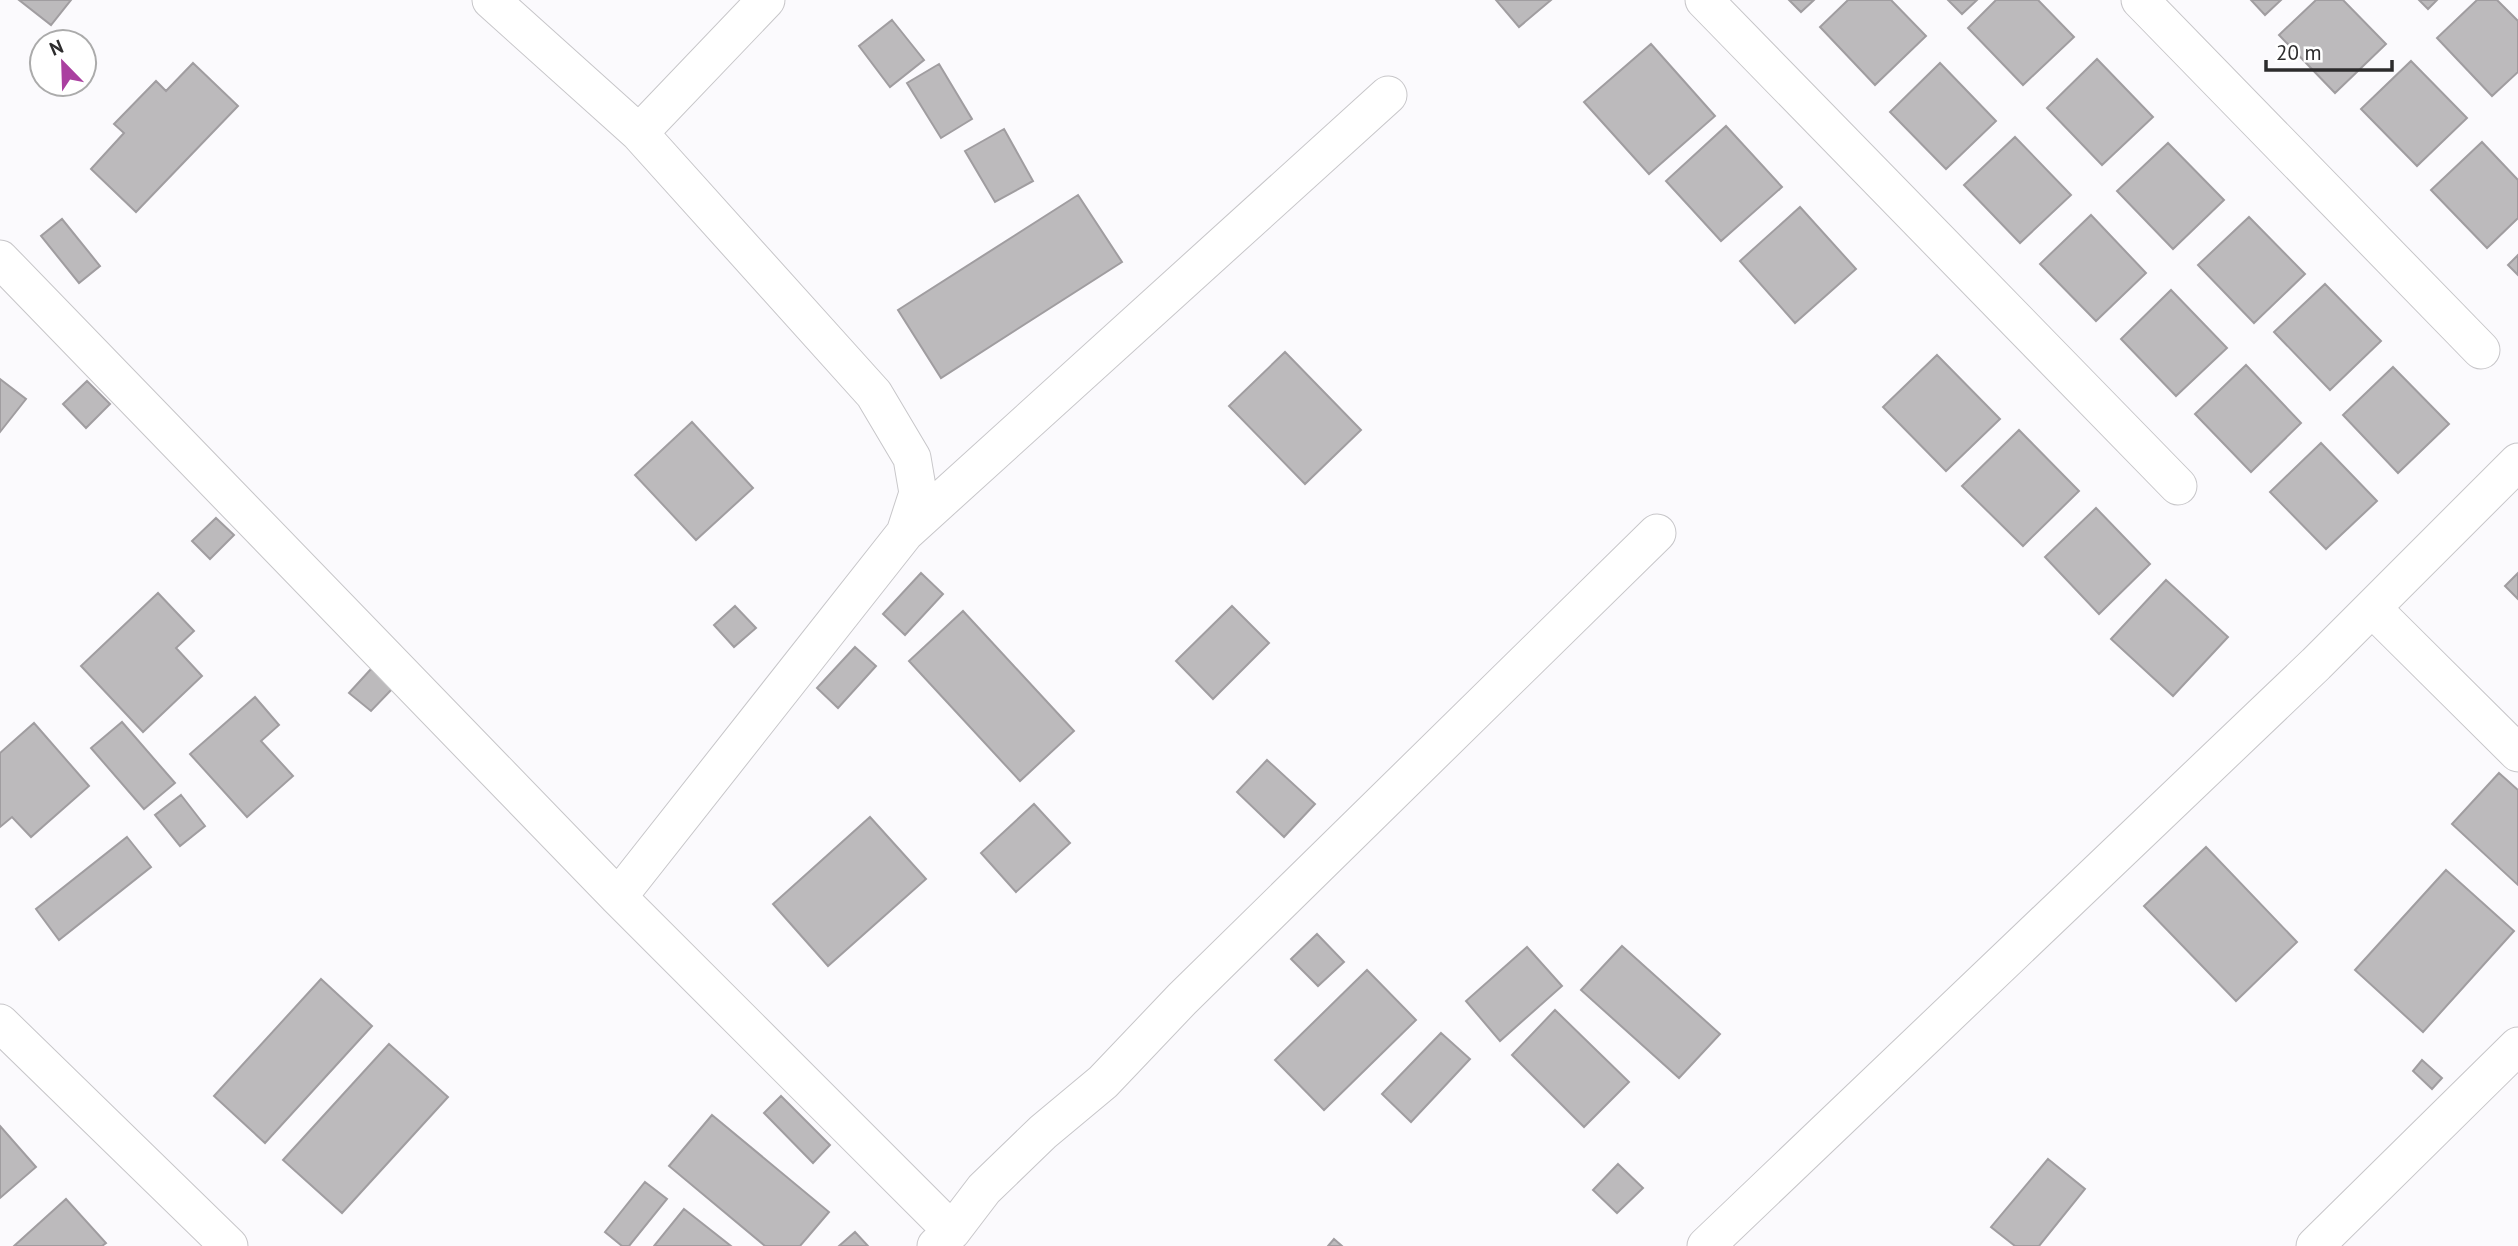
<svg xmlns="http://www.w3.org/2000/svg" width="2518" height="1246" viewBox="0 0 2518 1246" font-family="'PT Sans',sans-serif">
  <rect width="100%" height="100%" fill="#fbfafd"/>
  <!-- building -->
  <path fill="#bcbabc" stroke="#a09da0" stroke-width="2" d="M19,0H71L51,25Z
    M1496,0H1551L1519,27Z
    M1789,0H1814L1801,12Z
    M1848,0H1891L1926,36L1875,85L1820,27Z
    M1948,0H1977L1962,14Z
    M1996,0H2038L2074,37L2023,85L1968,28Z
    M2251,0H2281L2265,15Z
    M2316,0H2343L2386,44L2335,93L2279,35Z
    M2419,0H2437L2428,9Z
    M2477,0H2497L2518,21V72L2492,96L2437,38Z
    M892,20L924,60L890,87L859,46Z
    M1651,44L1715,116L1649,174L1584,102Z
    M2097,59L2153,117L2102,165L2047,108Z
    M2411,61L2467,118L2417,166L2361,109Z
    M193,63L238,106L136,212L91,169L124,133L114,124L156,81L166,91Z
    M1940,63L1996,121L1946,169L1890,112Z
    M939,64L972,119L941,138L907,83Z
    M1726,126L1782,187L1721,241L1666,181Z
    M1004,129L1033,181L995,202L965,151Z
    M2015,137L2071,195L2020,243L1964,185Z
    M2482,142L2518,180V218L2487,248L2431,190Z
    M2168,143L2224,200L2173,249L2117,191Z
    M1078,195L1122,262L941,378L898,310Z
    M1800,207L1856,269L1795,323L1740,261Z
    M2091,215L2146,273L2096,321L2040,264Z
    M2249,217L2305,274L2254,323L2198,265Z
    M62,219L100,266L79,283L41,236Z
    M2518,255V275L2508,265Z
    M2325,284L2381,341L2330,390L2274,332Z
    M2171,290L2227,348L2176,396L2121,339Z
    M1285,352L1361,430L1305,484L1229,406Z
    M1937,355L2000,419L1946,471L1883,407Z
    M2246,365L2301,423L2251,472L2195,414Z
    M2393,367L2449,424L2398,473L2343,415Z
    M0,379L26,399L0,432Z
    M87,381L110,404L86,428L63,404Z
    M692,422L753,488L696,540L635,475Z
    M2019,430L2079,491L2023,546L1962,486Z
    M2321,443L2377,501L2326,549L2270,492Z
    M2096,508L2150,564L2099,614L2045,557Z
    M216,518L234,535L210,559L192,541Z
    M921,573L943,594L905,635L883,614Z
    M2518,573V599L2505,586Z
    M2166,580L2228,637L2173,696L2111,639Z
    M158,593L194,631L176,648L202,676L143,732L81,666Z
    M735,606L756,628L734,647L714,625Z
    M1232,606L1269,643L1213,699L1176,661Z
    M963,611L1074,731L1020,781L909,661Z
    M855,647L876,666L838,708L817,688Z
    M371,669L393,688L371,711L349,693Z
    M255,697L279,725L261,741L293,776L247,817L190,754Z
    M122,722L175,783L144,809L91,748Z
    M34,723L89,786L31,837L12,817L0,827V753Z
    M1267,760L1315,804L1284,837L1237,792Z
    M2499,773L2518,790V885L2452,824Z
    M181,795L205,826L180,846L155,815Z
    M1034,804L1070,843L1016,892L981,853Z
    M870,817L926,879L828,966L773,904Z
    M127,837L151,867L59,940L36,909Z
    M2206,847L2297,942L2236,1001L2144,906Z
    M2446,870L2514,931L2423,1032L2355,970Z
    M1317,934L1344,962L1318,986L1291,959Z
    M1622,946L1720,1034L1679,1078L1581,990Z
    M1527,947L1562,986L1500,1041L1466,1001Z
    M1367,970L1416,1020L1324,1110L1275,1060Z
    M321,979L372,1026L265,1143L214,1096Z
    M1555,1010L1629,1082L1584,1127L1512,1055Z
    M1441,1033L1470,1059L1411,1122L1382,1094Z
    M389,1044L448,1097L342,1213L283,1160Z
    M2422,1060L2442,1078L2432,1089L2413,1071Z
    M781,1096L830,1145L813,1163L764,1113Z
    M712,1115L829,1212L800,1246H765L669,1166Z
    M0,1126L36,1167L0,1198Z
    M2048,1159L2085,1189L2039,1246H2015L1991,1227Z
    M1618,1164L1643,1188L1617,1213L1593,1190Z
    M645,1182L667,1199L629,1246H622L605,1232Z
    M66,1199L106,1243L102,1246H14Z
    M684,1209L731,1246H654Z
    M855,1232L868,1246H839Z
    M1334,1239L1342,1246H1328Z"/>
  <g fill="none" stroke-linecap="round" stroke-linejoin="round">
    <defs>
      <path id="street" d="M491,0L639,133L874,394L912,458L918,493L905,533L618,897
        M1704,0L2178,486
        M2140,0L2481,350
        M639,133L766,0
        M0,259L618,897L952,1231
        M906,532L1388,95
        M2372,608L2518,753
        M0,1023L229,1246
        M936,1246L952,1231L984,1189L1043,1132L1103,1082L1182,999L1657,533
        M1706,1246L2316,664L2518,462
        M2315,1246L2518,1046"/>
    </defs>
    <!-- street casing -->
    <use href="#street" stroke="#c7c6c9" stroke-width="39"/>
    <!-- street -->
    <use href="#street" stroke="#fff" stroke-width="37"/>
  </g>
  <!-- north arrow -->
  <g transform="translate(63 63) rotate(337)"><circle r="33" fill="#ffffff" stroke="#ababab" stroke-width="2"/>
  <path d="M0-5L12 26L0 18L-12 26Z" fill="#aa40a0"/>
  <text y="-10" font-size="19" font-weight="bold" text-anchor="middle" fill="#2d2c2d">N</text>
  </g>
  <!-- scale -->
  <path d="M2266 60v10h126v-10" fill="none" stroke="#2d2c2d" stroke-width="3.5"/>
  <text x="2276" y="60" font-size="21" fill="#2d2c2d" stroke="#ffffff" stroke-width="5" paint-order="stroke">20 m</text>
</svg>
